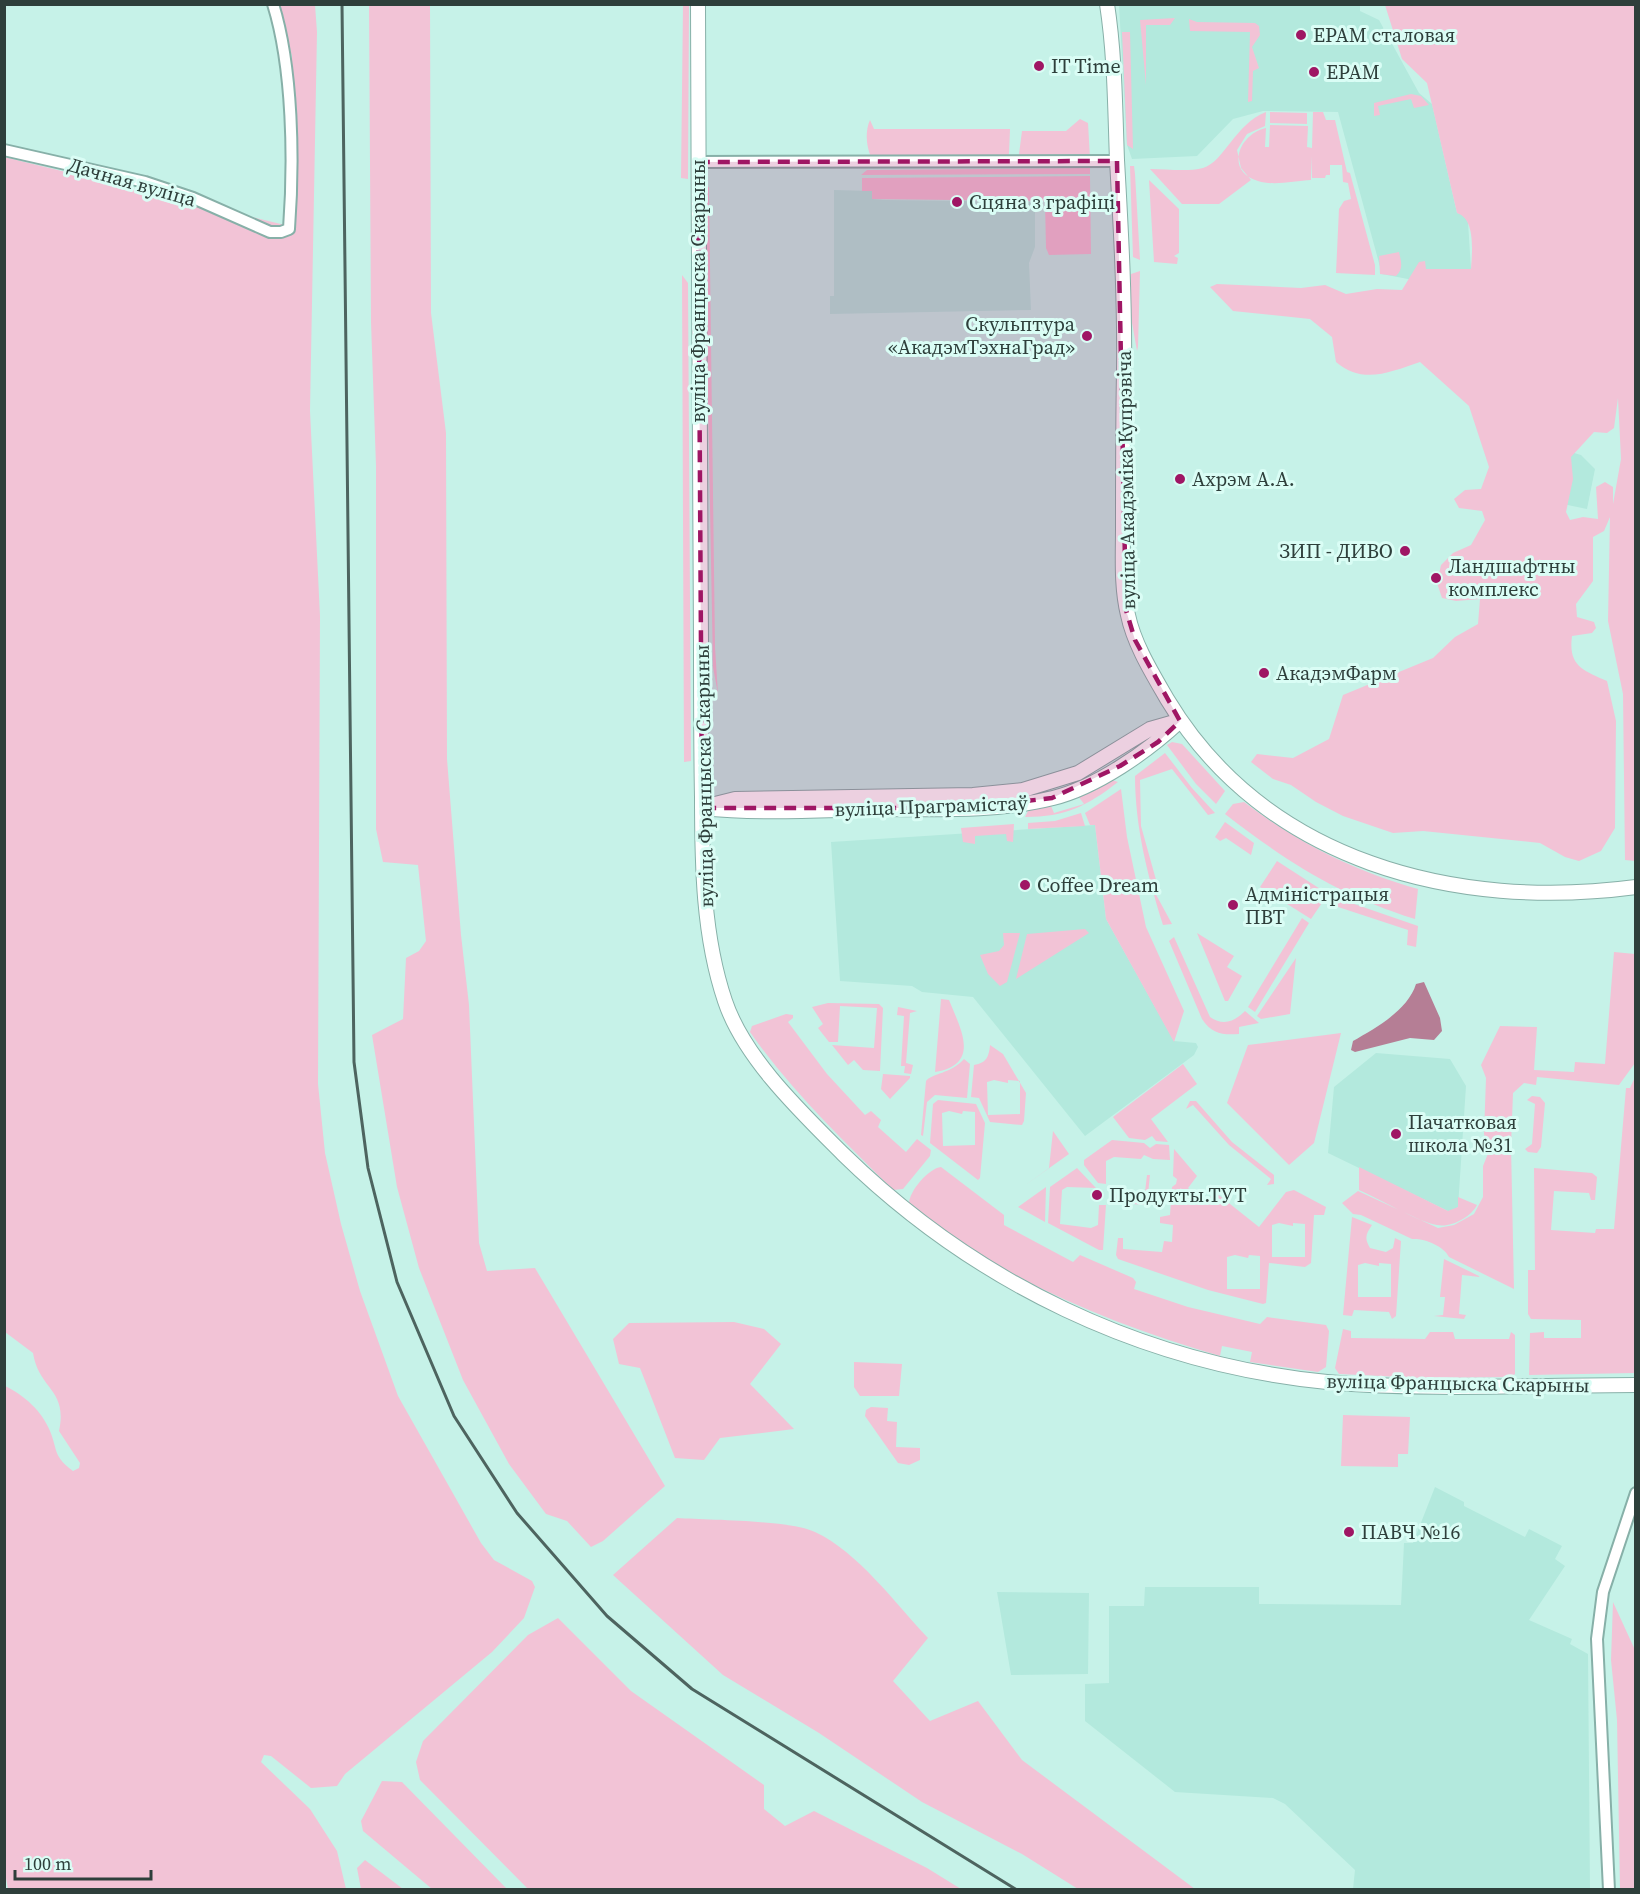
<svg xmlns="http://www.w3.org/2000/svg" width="1640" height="1894" viewBox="0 0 1640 1894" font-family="'Source Serif 4',serif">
  <rect width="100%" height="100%" fill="#c6f2e8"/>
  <!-- built -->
  <path fill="#b3e9dd" d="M1119,5H1360V11L1379,20L1419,93L1432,104L1457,213L1464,215L1468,222L1471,269H1445L1413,280L1382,274L1338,112L1263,111L1233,119L1197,156L1132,159L1127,145Z
    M834,190L872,191V199L886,200L1035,202V247L1029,263L1031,310L830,314V296H834Z
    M1557,448L1581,455L1595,469L1587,509L1534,498Z
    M1095,825L1106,919L1174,1041L1196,1043L1198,1047L1194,1055L1085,1136L973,997L922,992L912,986L840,981L831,842Z
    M1376,1053L1450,1059L1466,1086L1458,1207L1454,1210L1448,1211L1328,1153L1334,1087Z
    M1435,1487L1464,1502V1506L1525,1537L1529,1529L1562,1546L1555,1559L1565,1566L1529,1620L1572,1639L1570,1644L1588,1654L1590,1889H1353L1355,1870L1285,1804L1273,1798L1175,1792L1085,1721V1684L1109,1683V1606H1144L1145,1587H1259V1604L1401,1605L1404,1543H1413Z
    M997,1592L1089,1593L1088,1674L1011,1675Z"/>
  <!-- green -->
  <path fill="#f2c3d6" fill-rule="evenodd" d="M278,5H315L317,32L310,411L320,616L318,1084L325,1153L341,1224L360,1291L398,1396L481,1543L494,1560L532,1581L535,1587L524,1618L492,1652L345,1774L337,1786L311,1788L271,1756L264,1755L261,1762L310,1809L337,1851L346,1889H8L4,1867L5,1386C24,1395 42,1411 50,1431C58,1451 53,1456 73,1471L79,1468L80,1463L59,1431C68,1389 39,1390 33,1353L5,1332L4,157L293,227L292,56Z
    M369,5H430L431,313L446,433L447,759L461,935L469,1005L479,1243L487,1271L535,1268L665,1486L603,1541L591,1547L567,1521L546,1514L509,1464L463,1380L419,1268L397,1187L372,1035L403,1019L406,958L419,951L426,941L418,865L383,862L376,829V466L371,322Z
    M689,5L688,179L681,178L683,5Z
    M1385,5H1635V861L1625,860L1623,694L1608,621L1610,517L1604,531L1593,537V581L1576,604L1577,617L1594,622L1596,628L1592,633L1572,636C1568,666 1583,670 1607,681L1616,721L1615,828L1601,851L1579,861L1565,857L1540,843L1423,831L1393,833L1343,816L1316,802L1291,785L1273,779L1251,762L1257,754L1293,758L1329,739L1343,695L1433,658L1455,637L1478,624L1480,599L1456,601L1442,598L1437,583L1441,565L1453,553L1471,545L1485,520L1482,511L1459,508L1454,499L1465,490L1481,489L1489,467L1469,406L1420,362C1390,372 1363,385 1336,362L1332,337L1310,319L1233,311L1210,287L1217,284L1301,288L1325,285L1346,294L1377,289L1402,290L1419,262L1425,261L1426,269H1471C1472,253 1476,219 1457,213L1427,83L1402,59ZM1618,398L1621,459L1613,504V487L1605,482L1596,487L1598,519L1583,517L1570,520L1566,512L1573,479L1571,457L1594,432L1607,433L1614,428Z
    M1175,18L1170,25H1146V85L1140,20Z
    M1189,19L1197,22L1255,23L1259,26L1260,35L1252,47L1259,68L1253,71L1252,101L1248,102L1250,32L1190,31Z
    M1122,32H1130L1133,149L1127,145Z
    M1411,94L1421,96L1429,105L1414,108L1411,99L1378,106L1380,115L1374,116V103Z
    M1266,112L1265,126L1247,134L1237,150L1241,168L1251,180L1219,204H1182L1150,169C1166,169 1188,172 1203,168C1224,162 1235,124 1266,112Z
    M1270,112L1307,113V124L1270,123Z
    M1313,112H1323L1326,120H1335L1347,172L1350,173L1375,265V275L1336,273L1339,209L1344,201L1351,199L1348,183L1343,182L1342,165H1330V175H1326L1325,178H1312L1311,156V180C1295,181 1273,186 1258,181C1225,172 1238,134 1266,128L1265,147H1269L1270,125L1308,126L1307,147L1312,148Z
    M1080,119L1088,123L1090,158L1021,157L1019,154L1022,131H1066Z
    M870,120L874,129H1010L1009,154L1007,157H871C866,146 865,131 870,120Z
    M1130,166H1134L1135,174L1140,260L1133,257Z
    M1090,168V174L861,175L867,170Z
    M1090,176L1091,254L1049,255L1046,248L1045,201L872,199V191H862V178Z
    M1149,180L1179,209V253L1174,256L1178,258L1177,264L1154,262Z
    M709,187L715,647L718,694L713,667L704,188Z
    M1399,252C1401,261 1404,269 1396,276L1380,274L1379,256Z
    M1140,271L1138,347L1137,351L1131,317V274Z
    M682,275L688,283L691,761L684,762Z
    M1172,742L1182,744L1225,791L1216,804L1196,784L1167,745Z
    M1165,753L1192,788L1215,813L1208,815L1172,769L1140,780L1141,826L1158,887L1153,889L1172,924L1163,925C1148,877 1135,827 1135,776Z
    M1112,780L1118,782C1087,806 1066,817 1025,817L1029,809L1051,806L1054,813L1084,804L1078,796Z
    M1121,789L1127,837L1146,927L1184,1011L1174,1042L1106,919L1095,825H1090L1085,813Z
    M1244,802C1300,844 1352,870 1418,889L1415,919C1339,895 1287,862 1225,814L1233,804Z
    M1081,813L1085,826L1028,829V823L1055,821Z
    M1225,822L1254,843L1251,855L1226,838L1220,841L1215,837Z
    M1014,824L1013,842L1007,841L1006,834L975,836V844L963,842L961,828Z
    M1277,861L1328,894L1311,919L1260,887Z
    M1331,896L1418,926L1416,947L1407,945L1408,930L1326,903Z
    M1302,918L1309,923L1255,1012L1248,1007Z
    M1085,929L1089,933L1016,979L1027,934Z
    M1003,933H1020L1007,982L1000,986L988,974L980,955L999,951L1004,945Z
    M1197,933L1234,956L1227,967L1242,976L1228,1001H1225Z
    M1174,937L1210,1017C1223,1026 1234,1022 1245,1011L1259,1023L1239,1027V1034C1222,1035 1212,1034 1202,1019L1169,941Z
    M1614,952L1635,954V1063L1619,1085L1537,1077L1536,1085L1524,1083L1513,1093L1511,1146L1514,1289L1449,1257C1444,1246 1424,1238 1412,1239L1361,1215L1353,1214L1342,1203L1358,1191L1438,1228L1454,1225L1474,1214L1483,1197V1166L1489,1151L1484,1134L1486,1078L1481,1065L1500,1026L1537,1027L1534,1070L1574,1072L1575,1062L1605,1064Z
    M1296,958L1290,1014L1261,1019L1257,1016Z
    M941,999L949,1000C960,1028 982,1064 935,1072Z
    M828,1003L879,1004L883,1008L880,1071L863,1070L854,1060L848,1065L832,1045L874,1048L877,1008L840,1006L838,1042H829L818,1028L823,1024L812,1007Z
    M898,1007L917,1011L910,1013L906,1063L913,1065L911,1074L904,1073L905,1066H901L904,1016L897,1015Z
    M786,1014L793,1015V1018L788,1022L827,1074L865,1115L871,1111L881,1120L878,1127L906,1152L917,1139L931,1150L930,1156L903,1189L893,1190C842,1139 791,1091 750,1032L752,1026Z
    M1341,1033L1314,1143L1289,1165L1227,1103L1248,1045Z
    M990,1045L1003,1054L1026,1093L1024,1121L1022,1125L990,1122L979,1098L971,1097L974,1065C987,1063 989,1056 990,1045ZM994,1080L1008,1083V1080L1020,1081V1114L988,1115L987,1082Z
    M964,1059L970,1064L967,1098L935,1095L927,1102L923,1136L921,1135L926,1081C933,1073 950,1074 964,1059Z
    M1183,1064L1197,1084L1151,1119L1168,1142L1156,1141L1152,1136L1145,1140L1129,1138L1113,1117Z
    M883,1074L910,1076V1078L890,1099L881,1089Z
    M1635,1077V1373L1529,1375L1530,1333L1544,1332V1338H1581V1320L1531,1319L1528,1314V1270H1535L1534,1168L1592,1173L1597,1177L1595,1200H1591L1589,1193L1554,1191L1551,1230L1595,1233L1596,1229H1614L1626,1088H1630Z
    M1532,1096L1540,1097L1545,1103L1541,1147L1537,1153L1528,1152L1525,1149L1532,1144L1535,1104L1527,1100Z
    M938,1100L976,1104L985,1123L980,1178L978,1180L930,1143L933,1104ZM949,1111L962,1114L963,1111L975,1112V1145L943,1146L942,1113Z
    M1190,1101H1196L1232,1142L1274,1175V1184L1267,1185L1271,1179L1229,1145L1193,1105L1186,1109Z
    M1053,1131L1069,1154L1024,1186L1049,1168Z
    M1112,1140L1144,1143L1150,1148L1156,1144L1169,1145L1170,1160L1153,1159L1144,1155L1141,1159L1114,1157L1106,1161V1184L1098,1183L1084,1165V1160Z
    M1174,1149L1197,1176L1188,1188L1204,1203L1215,1192L1259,1227L1286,1192L1294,1190L1326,1207L1324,1215H1314L1311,1263L1305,1267L1269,1263L1266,1303L1263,1304L1208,1290L1118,1259L1116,1255L1118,1238H1123V1249L1162,1252L1164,1241L1172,1242L1173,1225L1160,1223V1217L1170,1215L1172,1187L1176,1184L1177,1179L1173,1176ZM1279,1223L1293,1226V1223L1305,1224V1257H1272V1225ZM1235,1255L1248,1258L1249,1255L1260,1256V1289H1227V1257Z
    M941,1167L1004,1215V1225L1073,1262L1080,1255L1133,1278L1136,1282L1134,1289L1188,1307L1260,1324L1267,1317L1326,1325L1329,1331L1326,1367L1318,1372L1250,1362L1252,1352L1222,1346L1220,1356C1112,1325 995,1277 909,1204C909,1191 929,1168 941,1167Z
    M1359,1167L1448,1211L1458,1207V1197L1477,1205C1471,1217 1451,1228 1437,1225C1418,1222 1378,1198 1359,1190Z
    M1077,1168L1096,1188L1067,1187L1062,1190L1060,1224L1091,1228L1098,1225L1099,1205H1106L1103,1250H1099L1048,1223L1050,1187Z
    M1147,1175H1150L1147,1203L1144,1205L1110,1202V1194L1136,1197L1145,1192Z
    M1046,1187L1045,1222L1018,1207Z
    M1352,1217L1372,1225C1366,1234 1364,1238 1370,1248L1386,1252L1393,1248L1395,1238L1401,1241L1396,1316L1392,1319L1389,1312L1354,1310L1352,1316L1343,1315ZM1365,1263L1379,1266V1263L1391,1264V1297H1358V1265Z
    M1444,1259L1481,1277L1462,1275L1459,1314L1466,1315L1464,1319L1434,1316L1443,1315L1445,1297H1440Z
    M734,1322L764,1329L781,1344L750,1384L794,1429L720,1438L704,1460L675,1458L640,1368L619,1364L613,1339L629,1323Z
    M1343,1329L1351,1331V1338L1425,1339L1430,1332H1453L1455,1339H1509L1511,1332L1515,1335V1374L1511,1377L1421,1378L1339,1374L1335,1368Z
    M854,1362L902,1364L899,1396H860L854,1387Z
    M871,1407L888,1408L887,1421L897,1422L896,1447L920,1448V1460L909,1465L898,1463L865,1416L866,1410Z
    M1343,1415L1410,1417L1408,1454H1398V1467L1341,1466Z
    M677,1518C708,1520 790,1520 815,1532C858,1552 895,1603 928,1638L893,1681L930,1721L978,1701L1022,1760L1195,1889H1078L1022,1854L922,1802L819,1733L723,1675L613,1575Z
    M1613,1602L1635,1650V1889H1620L1617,1720L1611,1660Z
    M558,1618L631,1691L764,1785V1809L785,1826L814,1811L927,1868L961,1889H528L420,1780L416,1762L423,1741L528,1635Z
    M382,1781L402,1782L507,1889H432L363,1831L361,1821Z
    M365,1860L403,1889H361L357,1868Z"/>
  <!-- water -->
  <path fill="#b57e95" d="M1424,982L1440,1018L1442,1031L1434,1040L1410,1038L1355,1052L1351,1050L1353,1041C1376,1028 1408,1010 1416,984Z"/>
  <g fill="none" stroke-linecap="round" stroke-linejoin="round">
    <defs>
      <path id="minor" d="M4,150L145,182L193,198L270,232H281L289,229C294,162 293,68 273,4
        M698,162L1117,161
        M1609,1890L1597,1639L1603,1592L1636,1493"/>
      <path id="secondary" d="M698,4C699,217 699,430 701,643C701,694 701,745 702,797C702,865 703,936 725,1001C744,1058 801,1112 843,1154C975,1283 1143,1364 1327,1382C1429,1391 1533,1385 1636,1385
        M1107,4C1115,56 1115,108 1117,160C1121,230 1125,301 1124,372C1123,424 1123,476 1123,528C1123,556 1121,587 1128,615C1134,644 1152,673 1167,699C1265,862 1456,911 1636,887
        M711,805L735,799L973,795L1023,790L1078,773L1150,729L1178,721
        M702,808C761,814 821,810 880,809C936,809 997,812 1053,798C1097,787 1148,751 1180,721"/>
    </defs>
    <!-- minor casing -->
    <use href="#minor" stroke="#87b0a8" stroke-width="14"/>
    <!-- secondary casing -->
    <use href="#secondary" stroke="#87b0a8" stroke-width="16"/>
    <!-- minor -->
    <use href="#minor" stroke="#fff" stroke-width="10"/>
    <!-- secondary -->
    <use href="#secondary" stroke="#fff" stroke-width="14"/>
    <!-- rail -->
    <path stroke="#4d645f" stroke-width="3" d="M342,4L354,1062L368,1168L397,1282L454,1416L517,1513L607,1616L692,1689L1017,1890"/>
  </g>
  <!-- marked area -->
  <path fill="#9f1664" fill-opacity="0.2" stroke="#9f1664" stroke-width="4.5" stroke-dasharray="12 8" stroke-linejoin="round" d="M1117,161L1126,610L1135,640L1180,721L1158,742L1120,766L1052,798L965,808H702L698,162Z"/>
  <!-- markers -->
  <g fill="#9f1664" stroke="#dafdf5" stroke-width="2">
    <circle cx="1301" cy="35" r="6"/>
    <circle cx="1039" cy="66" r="6"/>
    <circle cx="1314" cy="72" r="6"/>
    <circle cx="957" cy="202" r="6"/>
    <circle cx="1087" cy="336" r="6"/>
    <circle cx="1180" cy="479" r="6"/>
    <circle cx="1405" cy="551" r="6"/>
    <circle cx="1436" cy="578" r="6"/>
    <circle cx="1264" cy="673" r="6"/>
    <circle cx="1025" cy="885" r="6"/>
    <circle cx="1233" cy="905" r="6"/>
    <circle cx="1396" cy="1134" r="6"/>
    <circle cx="1097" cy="1195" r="6"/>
    <circle cx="1349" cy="1532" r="6"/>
  </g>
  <g text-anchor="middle" stroke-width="6" stroke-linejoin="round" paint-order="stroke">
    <!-- poi labels -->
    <g font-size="20" fill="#2e3f3b" stroke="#dafdf5" text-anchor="start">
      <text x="1313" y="42">EPAM сталовая</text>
      <text x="1051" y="73">IT Time</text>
      <text x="1326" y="79">EPAM</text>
      <text x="969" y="209">Сцяна з графіці</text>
      <text x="1075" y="331" text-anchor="end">Скульптура<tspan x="1075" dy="23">«АкадэмТэхнаГрад»</tspan></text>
      <text x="1192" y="486">Ахрэм А.А.</text>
      <text x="1393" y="558" text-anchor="end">ЗИП - ДИВО</text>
      <text x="1448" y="573">Ландшафтны<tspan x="1448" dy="23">комплекс</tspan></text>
      <text x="1276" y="680">АкадэмФарм</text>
      <text x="1037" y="892">Coffee Dream</text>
      <text x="1245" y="901">Адміністрацыя<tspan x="1245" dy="23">ПВТ</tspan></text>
      <text x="1408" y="1129">Пачатковая<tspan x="1408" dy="23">школа №31</tspan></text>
      <text x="1109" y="1202">Продукты.ТУТ</text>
      <text x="1361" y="1539">ПАВЧ №16</text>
    </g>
    <!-- street labels -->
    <g font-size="20" fill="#2e3f3b" stroke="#dafdf5">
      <text transform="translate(132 182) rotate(16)" y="7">Дачная вуліца</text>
      <text transform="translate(698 291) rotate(-90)" y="7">вуліца Францыска Скарыны</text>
      <text transform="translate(1126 480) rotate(-91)" y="7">вуліца Акадэміка Купрэвіча</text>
      <text transform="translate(704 776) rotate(-91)" y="7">вуліца Францыска Скарыны</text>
      <text transform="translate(931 806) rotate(-2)" y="7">вуліца Праграмістаў</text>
      <text transform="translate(1458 1383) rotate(1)" y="7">вуліца Францыска Скарыны</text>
    </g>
  </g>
  <!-- border -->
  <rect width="1640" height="1894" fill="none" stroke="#2e3f3b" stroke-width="12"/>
  <!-- scale -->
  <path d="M15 1870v9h136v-9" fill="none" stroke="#2e3f3b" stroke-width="3"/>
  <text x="24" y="1870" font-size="18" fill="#2e3f3b" stroke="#dafdf5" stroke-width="4.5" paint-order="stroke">100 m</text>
</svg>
